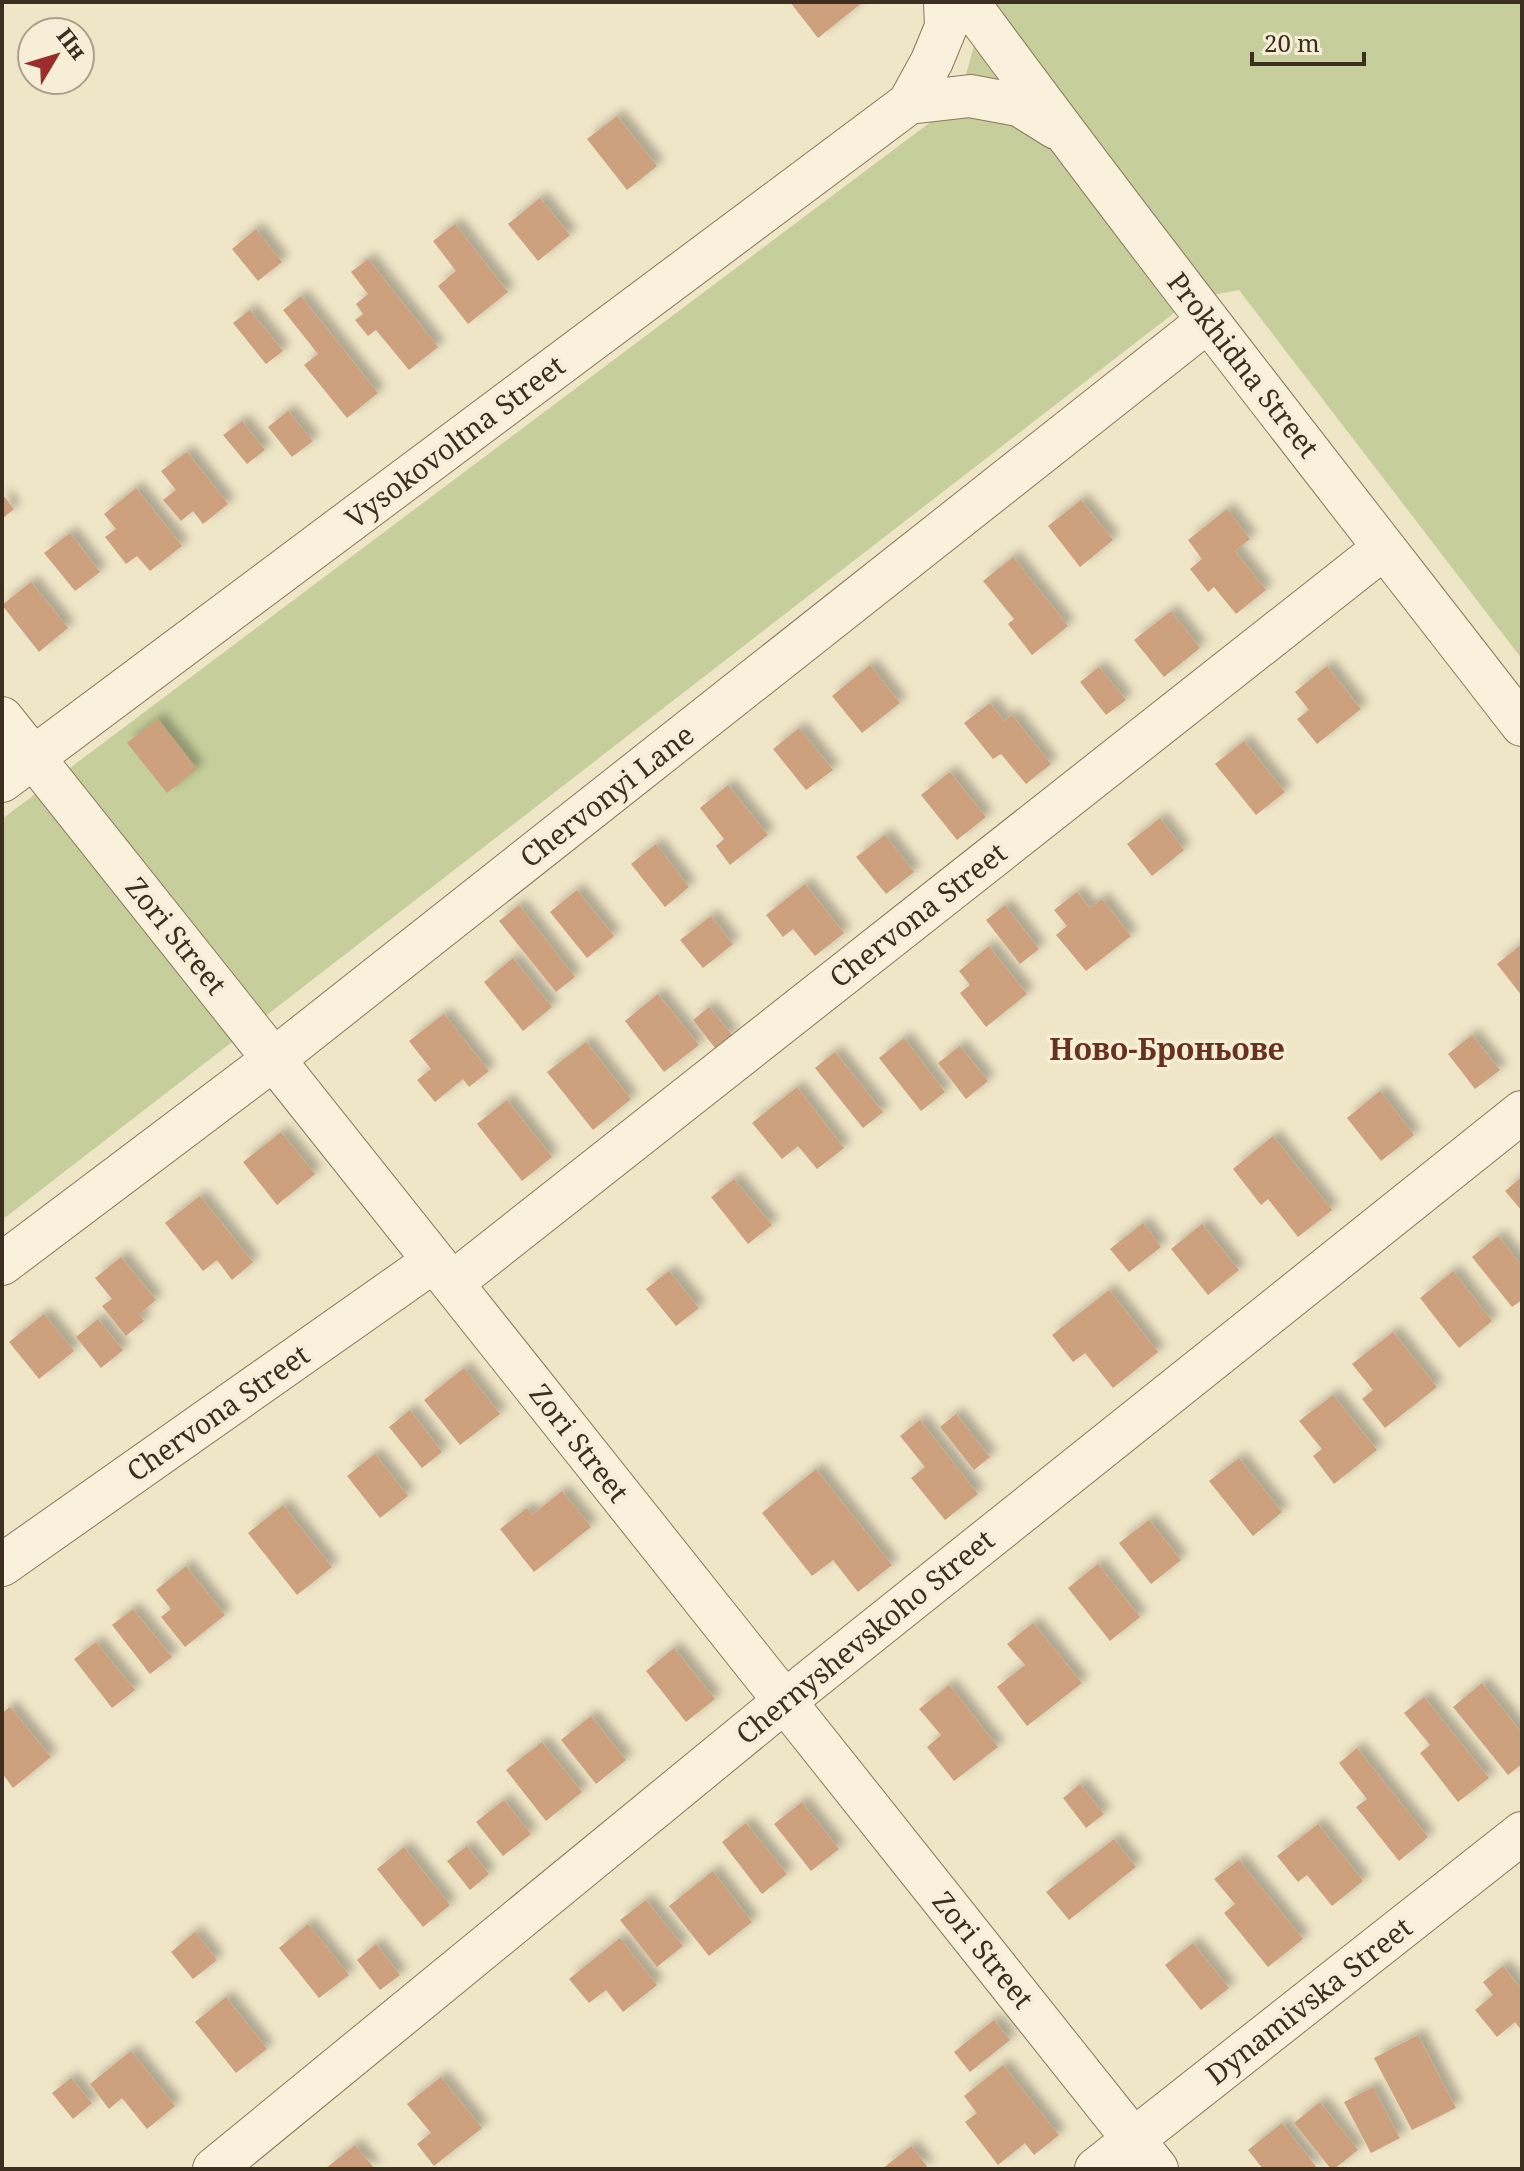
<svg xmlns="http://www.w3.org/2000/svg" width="1524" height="2171" viewBox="0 0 1524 2171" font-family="'Noto Serif',serif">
  <defs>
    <filter id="shadow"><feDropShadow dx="7" dy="-7" stdDeviation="4" flood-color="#0004"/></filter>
  </defs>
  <rect width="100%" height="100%" fill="#efe5c7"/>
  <!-- green -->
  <path fill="#c6ce9b" d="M986,2H1522V659L1239,290L1192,299L2,1220V819L932,121L965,78Z"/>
  <!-- building -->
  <path fill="#cda17d" filter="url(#shadow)" d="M790,2H863L818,38Z
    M617,116L657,166L627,190L587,139Z
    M540,198L570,235L538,261L508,224Z
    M455,224L508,292L468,324L438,286L456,271L433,241Z
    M256,229L282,262L258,281L232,249Z
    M368,259L438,347L409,370L376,330L368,336L355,320L363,314L356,304L368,294L351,272Z
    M301,296L378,393L347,418L304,365L318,354L283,310Z
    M250,310L283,351L266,364L233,323Z
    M288,411L313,441L292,457L268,427Z
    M242,421L265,450L247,464L223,435Z
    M187,452L228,504L203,524L193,511L181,521L163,500L176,490L161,471Z
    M136,488L182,546L150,571L137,556L126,564L105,537L116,529L104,514Z
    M2,494L14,509L2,519Z
    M1081,500L1113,540L1080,567L1048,526Z
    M1227,509L1250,539L1235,551L1266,590L1236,614L1214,587L1208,592L1190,569L1202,559L1188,540Z
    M70,533L100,572L75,591L44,553Z
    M1013,557L1068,626L1032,655L1008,624L1014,619L983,581Z
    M31,582L68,628L39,652L2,605Z
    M1171,611L1200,648L1164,677L1134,640Z
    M870,665L900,703L862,733L832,696Z
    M1327,666L1361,709L1317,744L1297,719L1309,710L1295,692Z
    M1099,667L1126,700L1106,715L1080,682Z
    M990,703L1004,721L1012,715L1051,764L1026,784L1001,754L993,759L964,723Z
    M158,719L197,769L167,793L127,743Z
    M799,728L833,770L806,790L773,749Z
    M1244,741L1285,792L1256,815L1215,764Z
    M950,772L986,817L957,840L921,795Z
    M728,785L768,835L730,865L716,846L724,839L700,808Z
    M1160,818L1184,850L1152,876L1127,844Z
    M885,835L914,872L886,894L856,857Z
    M656,844L689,887L665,907L631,864Z
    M805,884L844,933L815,956L793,929L783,937L766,915Z
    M577,890L614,936L587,958L550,912Z
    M1077,892L1090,908L1102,899L1131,936L1086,971L1056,935L1067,926L1054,910Z
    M519,905L575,977L556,992L499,921Z
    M1005,905L1039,949L1020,964L986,920Z
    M711,916L733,944L703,968L680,940Z
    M1522,944V996L1497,964Z
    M989,946L1027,994L986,1027L960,993L970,985L959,971Z
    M513,958L552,1007L523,1031L484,982Z
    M658,994L699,1045L664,1072L625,1021Z
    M709,1007L732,1035L715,1048L693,1020Z
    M444,1014L489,1071L469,1087L463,1079L435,1102L417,1080L431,1069L409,1041Z
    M1472,1035L1500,1070L1475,1089L1448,1054Z
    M904,1038L945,1092L921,1111L879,1058Z
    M586,1042L631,1099L593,1130L547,1072Z
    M960,1046L988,1081L966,1099L938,1063Z
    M835,1052L883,1112L863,1128L815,1068Z
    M797,1087L844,1148L817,1169L798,1146L782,1159L752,1123Z
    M1380,1091L1414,1135L1381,1161L1347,1118Z
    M507,1100L552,1157L522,1181L477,1124Z
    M281,1132L315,1174L277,1205L243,1162Z
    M1273,1136L1332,1210L1298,1237L1268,1199L1261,1205L1233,1169Z
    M1522,1177V1211L1505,1191Z
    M734,1179L772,1225L748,1244L711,1197Z
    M200,1196L253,1262L232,1280L217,1260L203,1271L165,1223Z
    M1143,1223L1161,1247L1129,1272L1110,1249Z
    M1202,1224L1239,1270L1208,1295L1171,1249Z
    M1498,1236L1522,1266V1300L1512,1307L1472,1257Z
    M121,1257L156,1300L139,1314L144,1321L126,1336L102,1306L112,1299L95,1278Z
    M669,1271L699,1308L676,1326L646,1289Z
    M1453,1271L1492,1321L1459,1348L1420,1298Z
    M1109,1290L1158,1352L1113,1388L1085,1353L1073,1362L1052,1335Z
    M44,1314L74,1351L39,1379L9,1342Z
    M98,1319L123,1350L101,1368L76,1337Z
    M1393,1332L1437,1387L1385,1428L1362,1399L1373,1390L1352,1364Z
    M464,1368L500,1414L460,1445L424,1400Z
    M1333,1395L1377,1450L1334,1484L1313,1456L1322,1449L1299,1421Z
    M410,1410L442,1452L422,1468L389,1427Z
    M956,1414L990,1457L974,1470L940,1427Z
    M920,1420L978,1494L945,1520L911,1478L925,1467L900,1436Z
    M375,1454L408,1496L380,1518L347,1476Z
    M1239,1458L1282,1512L1253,1536L1209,1481Z
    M816,1469L892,1565L858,1592L833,1560L812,1576L762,1513Z
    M562,1491L591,1527L534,1572L500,1529L527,1508L532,1515Z
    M283,1505L332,1567L297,1595L248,1533Z
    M1149,1520L1181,1560L1151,1584L1119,1543Z
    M1098,1564L1140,1617L1110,1641L1068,1588Z
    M186,1566L225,1615L185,1647L161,1617L171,1609L156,1590Z
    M133,1609L172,1657L150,1674L112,1625Z
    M1033,1623L1082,1683L1027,1726L997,1687L1025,1665L1007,1644Z
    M96,1642L135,1690L112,1708L74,1659Z
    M674,1648L715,1699L686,1722L646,1671Z
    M1482,1683L1522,1733V1764L1508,1775L1453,1707Z
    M949,1685L998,1747L954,1781L927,1747L941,1735L919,1709Z
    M1424,1697L1489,1778L1458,1802L1420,1753L1430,1745L1404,1713Z
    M10,1707L51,1757L13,1788L2,1773V1713Z
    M591,1716L626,1760L596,1784L561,1740Z
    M542,1742L582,1792L546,1821L506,1770Z
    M1357,1748L1428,1837L1399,1861L1356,1807L1367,1799L1339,1763Z
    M1080,1784L1104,1814L1086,1828L1063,1798Z
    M504,1800L531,1834L503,1856L476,1822Z
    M802,1802L839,1849L811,1871L774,1824Z
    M746,1823L787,1874L762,1894L722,1842Z
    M1318,1824L1363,1881L1332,1906L1307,1875L1298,1882L1277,1856Z
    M1114,1839L1136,1867L1069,1920L1046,1892Z
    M467,1846L489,1874L470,1890L447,1861Z
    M404,1847L450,1905L423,1927L377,1869Z
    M1239,1860L1303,1939L1268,1967L1224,1913L1235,1904L1214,1879Z
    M713,1871L752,1922L709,1956L669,1906Z
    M646,1900L683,1946L657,1967L620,1920Z
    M308,1924L349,1975L319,1998L279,1948Z
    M195,1932L217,1960L193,1979L171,1952Z
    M620,1938L657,1985L623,2012L606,1990L589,2003L569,1979Z
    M1193,1943L1229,1988L1201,2010L1165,1965Z
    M376,1944L400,1975L380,1990L357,1960Z
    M1503,1966L1522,1990V2031L1515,2022L1497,2037L1475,2010L1493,1995L1483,1982Z
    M226,1997L267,2049L236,2073L195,2022Z
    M994,2020L1010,2040L970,2072L954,2052Z
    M1418,2035L1456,2108L1412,2130L1374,2058Z
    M131,2051L175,2106L147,2129L122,2098L109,2109L90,2084Z
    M1003,2065L1059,2135L1034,2155L1025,2143L998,2165L965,2122L977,2113L964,2096Z
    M441,2077L482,2128L434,2166L417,2144L431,2133L407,2104Z
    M71,2078L92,2103L73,2119L52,2093Z
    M1373,2087L1400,2138L1371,2153L1344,2102Z
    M1320,2102L1358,2150L1334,2169H1331L1294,2123Z
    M1282,2123L1318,2169H1263L1248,2150Z
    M355,2145L375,2169H325Z
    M911,2146L929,2169H882Z"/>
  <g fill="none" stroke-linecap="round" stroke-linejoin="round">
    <defs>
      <path id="street" d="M968,2C1148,247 1336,485 1522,725
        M909,103L970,96L1019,105L1056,128
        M2,718L1157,2169
        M2,781L909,103L932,61L946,27L945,2
        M2,1264L274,1059L1208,321
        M452,1283L1384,548
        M2,1565L434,1261
        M214,2169L785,1701L1522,1112
        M1096,2169L1522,1833"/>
    </defs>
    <!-- street casing -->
    <use href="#street" stroke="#8b775c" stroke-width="44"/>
    <!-- street -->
    <use href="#street" stroke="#f9f1db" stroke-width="42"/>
  </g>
  <g text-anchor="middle" stroke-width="7" stroke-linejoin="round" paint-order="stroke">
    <!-- street labels -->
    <g font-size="28" fill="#3c2e20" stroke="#f6eed7">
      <text transform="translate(1243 365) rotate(52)" y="10">Prokhidna Street</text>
      <text transform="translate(455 442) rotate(-37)" y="10">Vysokovoltna Street</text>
      <text transform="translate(607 796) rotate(-38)" y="10">Chervonyi Lane</text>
      <text transform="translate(918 915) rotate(-38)" y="10">Chervona Street</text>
      <text transform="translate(176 936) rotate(51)" y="10">Zori Street</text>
      <text transform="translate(218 1413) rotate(-35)" y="10">Chervona Street</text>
      <text transform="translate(579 1443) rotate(52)" y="10">Zori Street</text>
      <text transform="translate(865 1637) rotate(-39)" y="10">Chernyshevskoho Street</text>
      <text transform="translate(983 1950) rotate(51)" y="10">Zori Street</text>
      <text transform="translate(1309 2001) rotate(-38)" y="10">Dynamivska Street</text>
    </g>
    <!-- neighbourhood labels -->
    <g font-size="30" font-weight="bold" fill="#69311f" stroke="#f6eed7">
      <text x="1167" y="1060">Ново-Броньове</text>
    </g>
  </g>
  <!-- border -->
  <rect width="1524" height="2171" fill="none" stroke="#3c2e20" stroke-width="8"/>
  <!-- north arrow -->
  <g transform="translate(56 56) rotate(52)"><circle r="38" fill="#f6eed7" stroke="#aca18e" stroke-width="2"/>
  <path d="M0-6L14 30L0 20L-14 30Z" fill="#9b2e2b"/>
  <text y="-12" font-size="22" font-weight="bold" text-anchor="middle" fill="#3c2e20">Пн</text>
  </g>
  <!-- scale -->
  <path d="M1252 52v12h112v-12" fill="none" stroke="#3c2e20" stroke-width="4"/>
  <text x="1264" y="52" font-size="24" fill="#3c2e20" stroke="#f6eed7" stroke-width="6" paint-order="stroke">20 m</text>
</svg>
